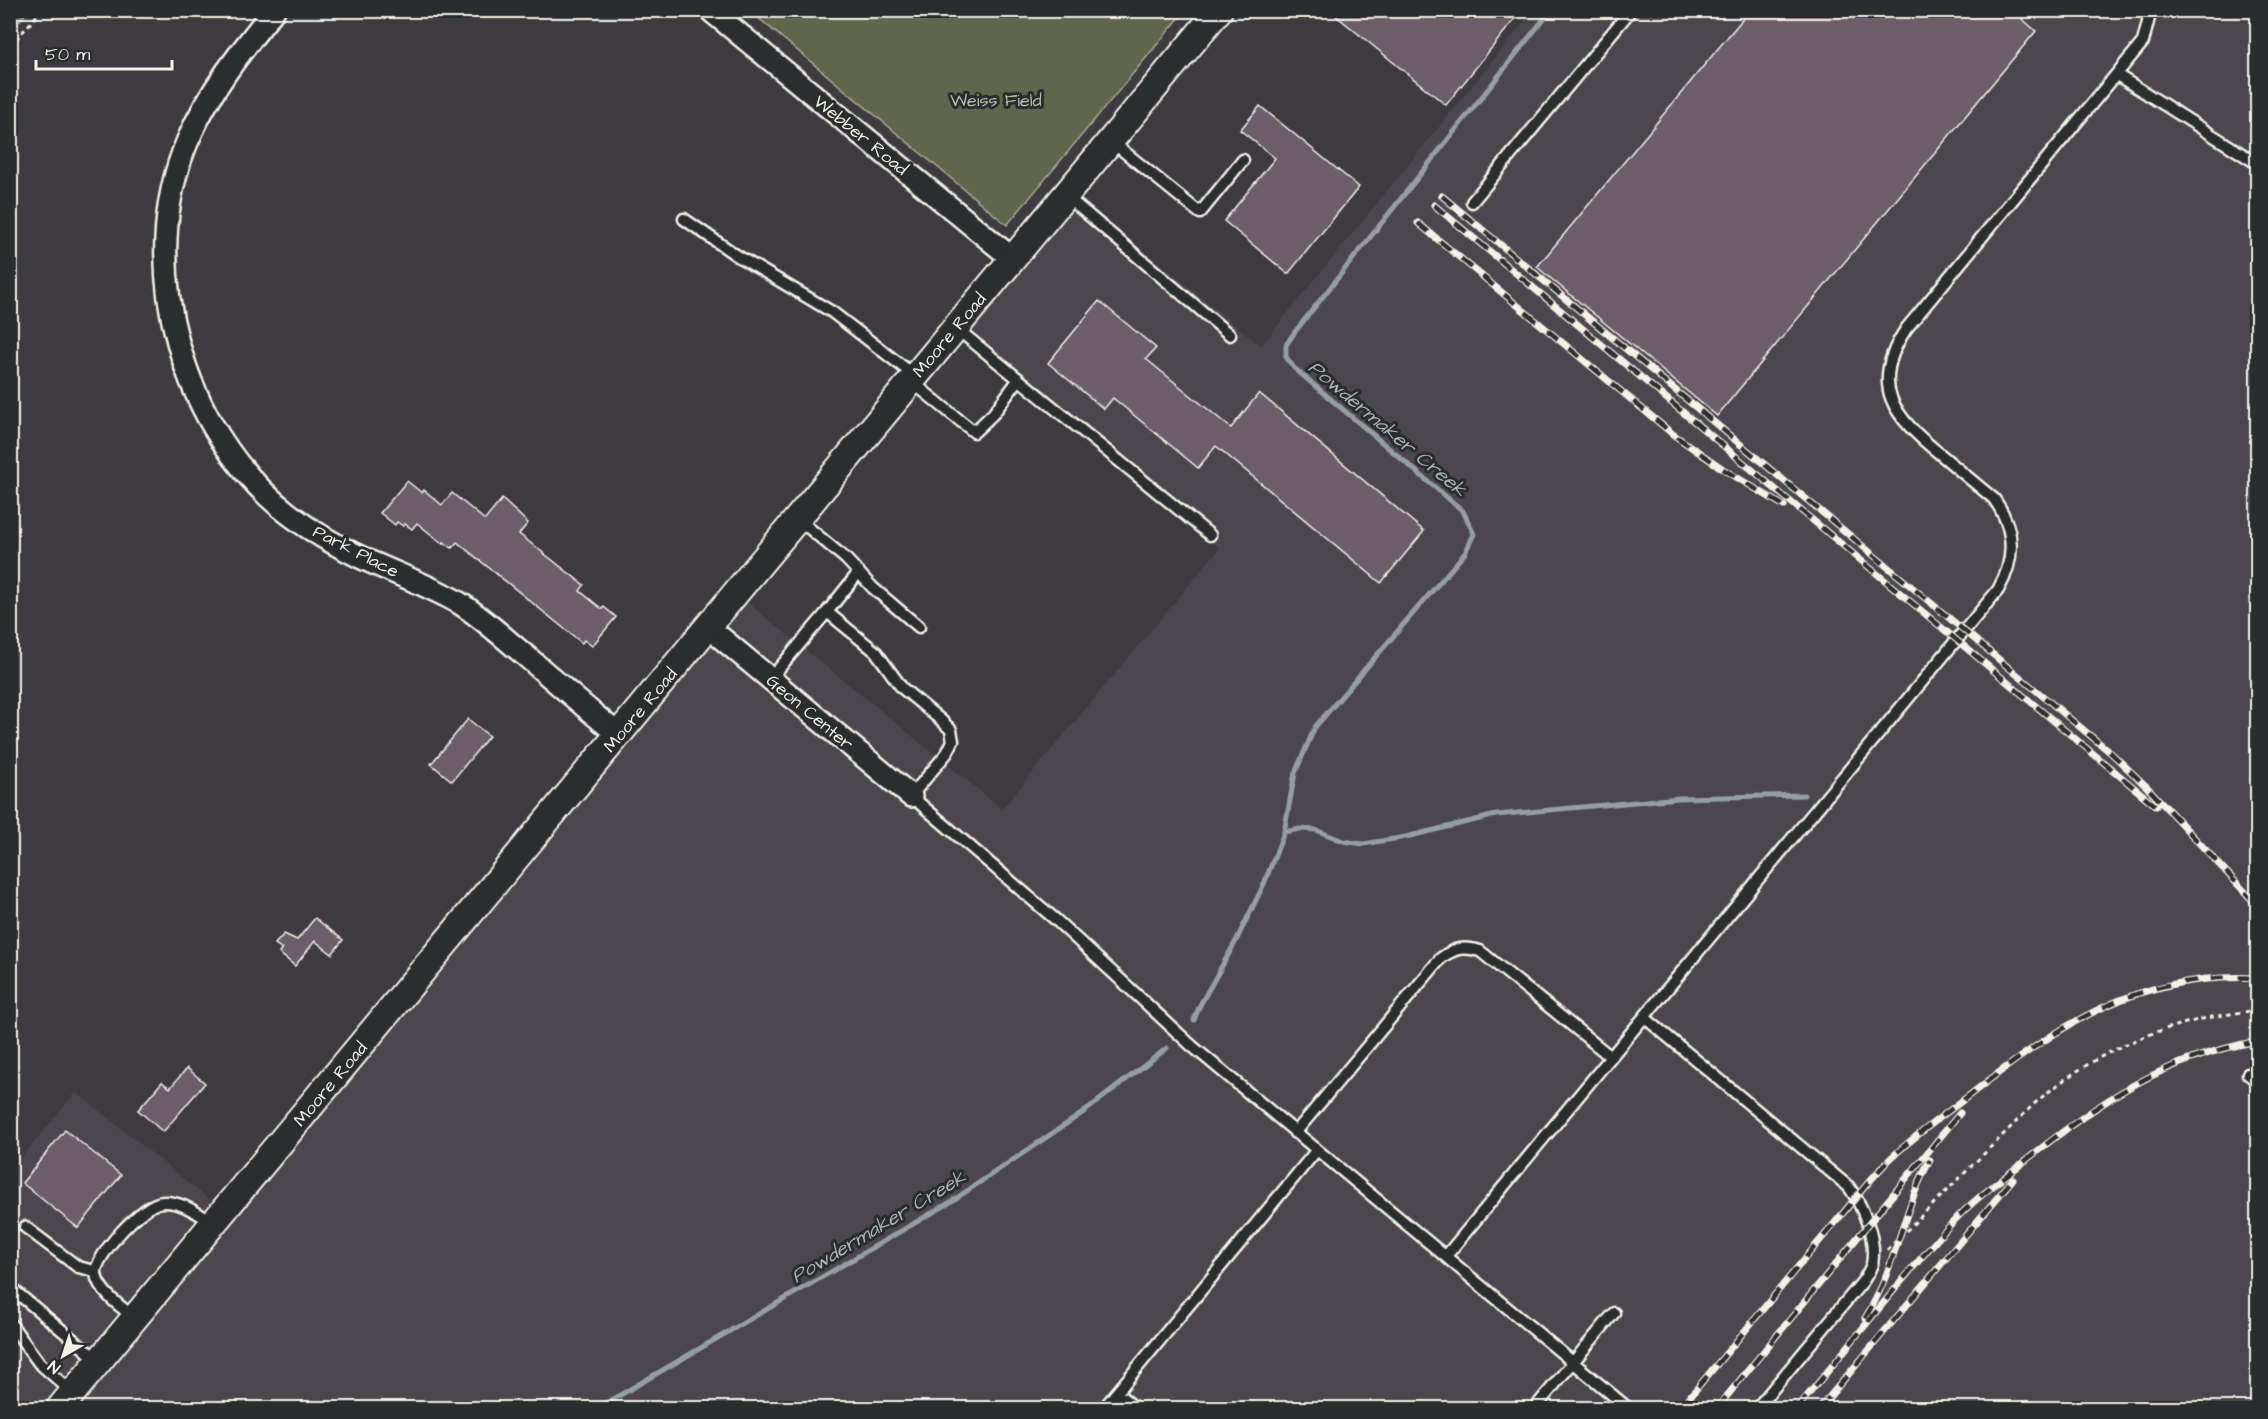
<svg xmlns="http://www.w3.org/2000/svg" width="2268" height="1419" viewBox="0 0 2268 1419" font-family="'Architects Daughter',sans-serif">
  <rect width="100%" height="100%" fill="#3e3b40"/>
  <filter id="ink" filterUnits="userSpaceOnUse"><feTurbulence type="fractalNoise" baseFrequency=".0167" numOctaves="2"/><feDisplacementMap in="SourceGraphic" scale="12" xChannelSelector="R" yChannelSelector="G"/><feConvolveMatrix kernelMatrix="1 2 1 2 8 2 1 2 1" color-interpolation-filters="sRGB"/></filter>
  <g filter="url(#ink)">
    <!-- built -->
    <path fill="#4c454d" d="M1533,11H2257V1408H75L747,602L1002,809L1220,548L963,335L1078,197L1261,346Z
      M76,1092L216,1205L44,1408H11V1170Z"/>
    <!-- green -->
    <path fill="#60664c" stroke="#aaac9a" stroke-width="1.5" d="M11,10L28,11L11,31L10,11Z
      M750,11H1185L1007,225Z"/>
    <g fill="none" stroke-linecap="round" stroke-linejoin="round">
      <!-- stream -->
      <path stroke="#949ea4" stroke-width="5" d="M1284,832L1300,829L1316,830L1343,841L1363,844L1406,837L1496,815L1679,798L1804,795
        M1194,1020L1200,1005L1236,941L1264,884L1284,832L1295,773L1315,727L1465,553L1474,534L1463,511L1294,368L1286,357V345L1294,333L1551,10
        M592,1408L603,1405L949,1203L1084,1112L1167,1048"/>
    </g>
    <!-- building -->
    <path fill="#6c5d6a" stroke="#f4f1e8" stroke-width="1.5" d="M1329,10H1522L1446,105Z
      M1750,10H2012L2036,31L1717,416L1537,267Z
      M1260,106L1359,187L1288,274L1224,221L1275,158L1240,130Z
      M1099,301L1156,348L1146,359L1231,428L1259,393L1424,531L1381,583L1216,446L1198,468L1113,398L1104,409L1048,363Z
      M407,481L422,493L424,490L442,505L452,493L485,520L502,499L528,523L519,534L584,585L580,591L602,609L604,607L616,617L592,646L584,640L582,643L457,542L452,548L444,542L443,544L417,523L412,529L405,524L403,526L397,522L395,525L380,513Z
      M468,719L489,736L452,781L431,764Z
      M315,918L343,940L332,954L315,941L295,966L279,953L282,949L275,944L284,934L297,940Z
      M187,1068L205,1083L163,1132L138,1110L162,1082L170,1088Z
      M65,1130L121,1175L78,1228L22,1183Z"/>
    <g fill="none" stroke-linecap="round" stroke-linejoin="round">
      <defs>
        <path id="service" d="M2117,75L2258,164
          M1111,141L1200,213L1243,160
          M1066,196L1230,335
          M1472,202L1631,10
          M684,219L736,255L832,312L915,376
          M956,328L1210,535
          M911,381L974,432L993,414L1019,379
          M798,519L846,559L873,588L919,627
          M827,612L859,572
          M770,679L827,612L876,652L902,688L942,721L951,730L953,741L947,753L911,796L1056,920L1192,1046L1628,1408
          M1644,1017L1849,1187C1863,1207 1877,1239 1872,1264C1870,1270 1866,1276 1863,1281L1757,1408
          M2248,1074L2258,1082
          M1295,1133L1441,958C1455,948 1463,946 1480,951L1611,1057
          M25,1227L78,1267L95,1271
          M1446,1256L1998,590C2016,559 2015,528 1994,499C1976,484 1958,469 1940,454C1894,417 1868,386 1906,329L2143,42L2151,10
          M10,1287L99,1361
          M135,1318C122,1308 98,1291 96,1274C94,1256 144,1202 163,1202C182,1201 198,1214 214,1223
          M10,1323L39,1363L73,1393
          M1117,1393L1135,1408
          M1104,1408L1316,1151
          M1535,1408L1614,1313"/>
        <path id="minor" d="M274,10C241,51 209,91 188,140C134,264 182,432 289,514C311,531 335,545 360,557C393,573 429,585 461,604C484,619 505,639 526,656C557,683 587,709 619,735
          M710,10L1013,259
          M708,627L911,796"/>
        <path id="tertiary" d="M60,1408L1219,10"/>
      </defs>
      <!-- service casing -->
      <use href="#service" stroke="#f4f1e8" stroke-width="15"/>
      <!-- minor casing -->
      <use href="#minor" stroke="#f4f1e8" stroke-width="26"/>
      <!-- tertiary casing -->
      <use href="#tertiary" stroke="#f4f1e8" stroke-width="30"/>
      <!-- path -->
      <path stroke="#f4f1e8" stroke-width="3" stroke-dasharray="4.5 4.5" stroke-linecap="butt" d="M10,46L42,10
        M1887,1250L2034,1104C2085,1059 2145,1030 2212,1017C2227,1015 2242,1011 2258,1011"/>
      <!-- service -->
      <use href="#service" stroke="#2a2d2e" stroke-width="10"/>
      <!-- minor -->
      <use href="#minor" stroke="#2a2d2e" stroke-width="21"/>
      <!-- tertiary -->
      <use href="#tertiary" stroke="#2a2d2e" stroke-width="26"/>
      <defs>
        <path id="rail" d="M1442,196L2110,752L2147,787L2258,906
          M1434,205L2156,806
          M1418,223L1674,435L1723,469L1784,506
          M1865,1318C1896,1269 1902,1210 1930,1160
          M1680,1408C1728,1352 1775,1294 1822,1238C1845,1212 1866,1183 1890,1159C1915,1135 1944,1115 1971,1094C2062,1023 2138,972 2258,978
          M1717,1408L1960,1113
          M1797,1408C1849,1347 1898,1282 1952,1223C1974,1199 2000,1181 2025,1161C2100,1101 2161,1059 2258,1041
          M1820,1408L2013,1179"/>
      </defs>
      <!-- rail casing -->
      <use href="#rail" stroke="#f4f1e8" stroke-width="7"/>
      <!-- rail -->
      <use href="#rail" stroke="#2a2d2e" stroke-width="4.5" stroke-dasharray="14" stroke-linecap="butt"/>
    </g>
  </g>
  <g text-anchor="middle" stroke-width="6" stroke-linejoin="round" paint-order="stroke">
    <!-- park labels -->
    <g font-size="18" fill="#b9b9aa" stroke="#2a2d2e">
      <text x="996" y="106">Weiss Field</text>
    </g>
    <!-- street labels -->
    <g font-size="18" fill="#f4f1e8" stroke="#2a2d2e">
      <text transform="translate(861 135) rotate(39)" y="6">Webber Road</text>
      <text transform="translate(949 335) rotate(-50)" y="6">Moore Road</text>
      <text transform="translate(356 551) rotate(27)" y="6">Park Place</text>
      <text transform="translate(640 710) rotate(-50)" y="6">Moore Road</text>
      <text transform="translate(810 712) rotate(40)" y="6">Geon Center</text>
      <text transform="translate(330 1084) rotate(-50)" y="6">Moore Road</text>
    </g>
    <!-- water labels -->
    <g font-size="20" font-style="italic" fill="#acb3b5" stroke="#2a2d2e">
      <text transform="translate(1388 428) rotate(40)" y="7">Powdermaker Creek</text>
      <text transform="translate(878 1226) rotate(-31)" y="7">Powdermaker Creek</text>
    </g>
  </g>
  <!-- margin -->
  <rect width="2268" height="1419" fill="none" stroke="#2a2d2e" stroke-width="36"/>
  <rect x="18" y="18" width="2232" height="1383" fill="none" stroke="#f4f1e8" stroke-width="2" filter="url(#ink)"/>
  <!-- north arrow -->
  <g transform="translate(63 1356) rotate(219)" stroke="#2a2d2e" stroke-width="4.5" paint-order="stroke">
  <path d="M0-4.5L10 22L0 15L-10 22Z" fill="#f4f1e8"/>
  <text y="-9" font-size="16" font-weight="bold" text-anchor="middle" fill="#f4f1e8">N</text>
  </g>
  <!-- scale -->
  <path d="M36 60v9h136v-9" fill="none" stroke="#f4f1e8" stroke-width="3"/>
  <text x="45" y="60" font-size="18" fill="#f4f1e8" stroke="#2a2d2e" stroke-width="4.5" paint-order="stroke">50 m</text>
</svg>
